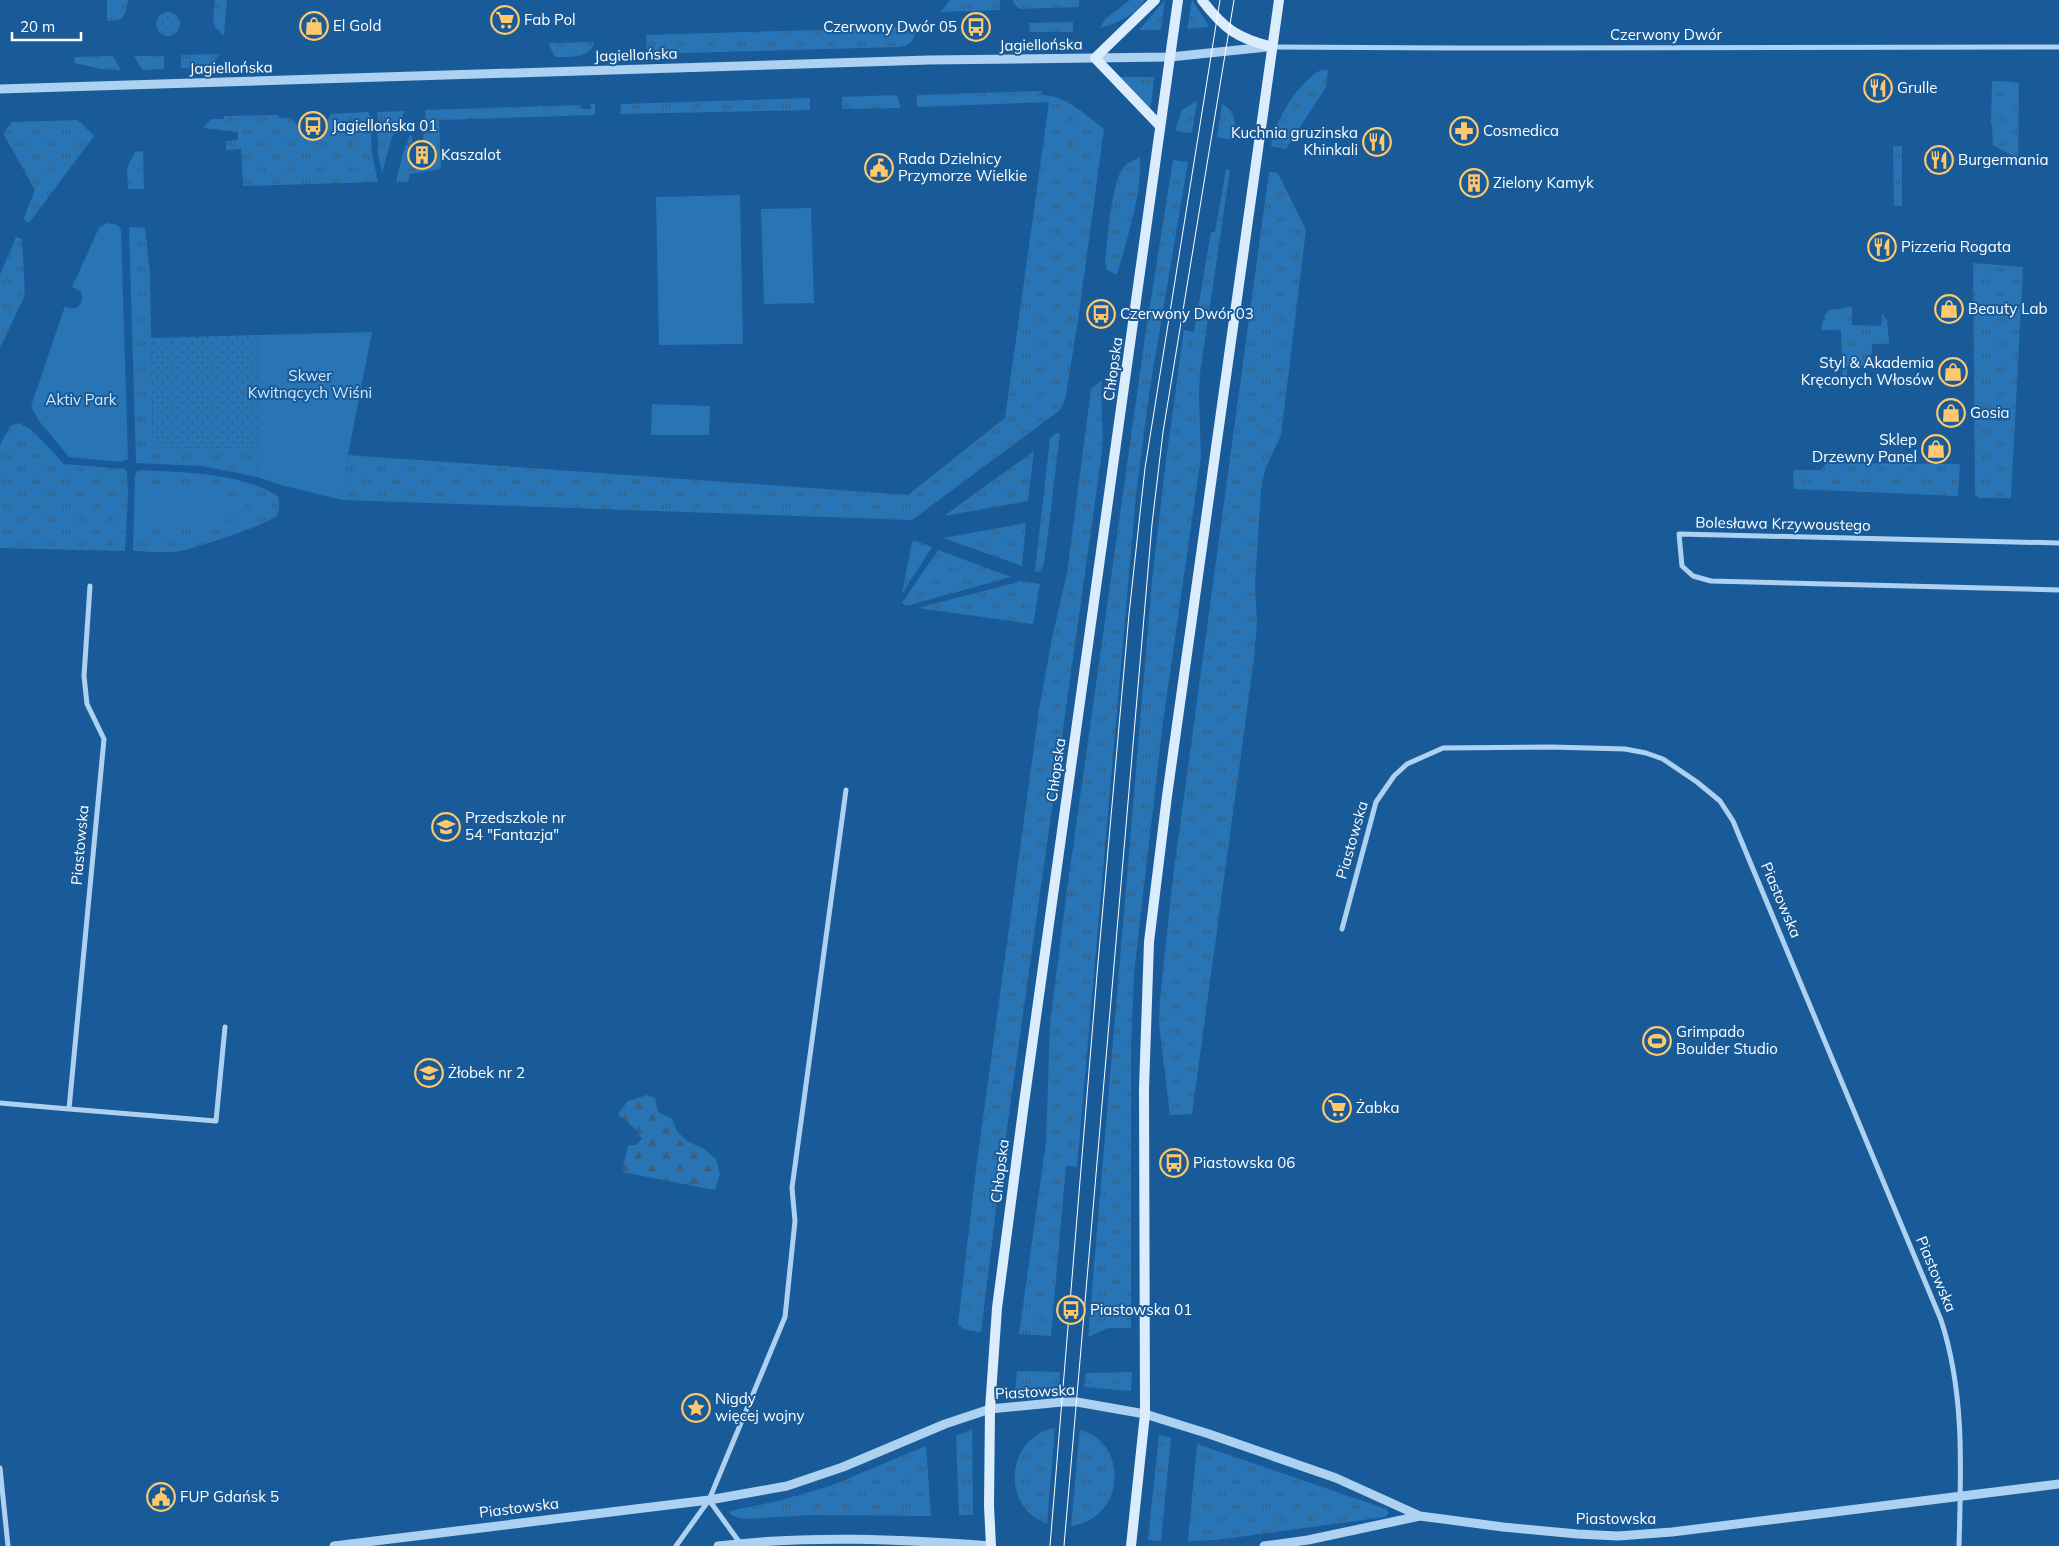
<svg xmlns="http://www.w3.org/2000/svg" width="2059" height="1546" viewBox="0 0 2059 1546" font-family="Mulish,sans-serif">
  <defs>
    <pattern id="grass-tufts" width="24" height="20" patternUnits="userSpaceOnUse" patternTransform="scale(1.25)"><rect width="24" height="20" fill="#2874b4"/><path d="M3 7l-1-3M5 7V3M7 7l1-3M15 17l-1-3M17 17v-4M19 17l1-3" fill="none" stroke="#3c5e7b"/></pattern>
    <pattern id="forest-firs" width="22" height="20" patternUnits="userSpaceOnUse" patternTransform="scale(1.25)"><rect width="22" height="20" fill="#2874b4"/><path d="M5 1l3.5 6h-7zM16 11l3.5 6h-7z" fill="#3c5e7b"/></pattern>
    <pattern id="garden-dots" width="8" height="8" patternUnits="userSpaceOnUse" patternTransform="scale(1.25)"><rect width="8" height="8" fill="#2874b4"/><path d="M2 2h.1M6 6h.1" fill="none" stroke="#3c5e7b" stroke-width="1.8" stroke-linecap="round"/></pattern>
  </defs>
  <rect width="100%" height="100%" fill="#195b98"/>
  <!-- grass -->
  <path fill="url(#grass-tufts)" d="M107,0H128C125,16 125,21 107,21Z
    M215,0H227L224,35C209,28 214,14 215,0Z
    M950,0H1000V10L941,12Z
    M1013,0H1079V7L1020,9L1013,3Z
    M1130,0H1145C1135,16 1117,23 1100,28L1105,19Z
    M1165,0L1161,30H1139Z
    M1192,0L1207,23L1208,27L1187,29Z
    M1073,22V32H1030L1029,23Z
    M916,27C915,38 912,45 900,47L647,54L646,35Z
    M595,42C589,59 570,57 555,57L548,43Z
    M220,54C211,69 197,68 181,68V55Z
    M113,56L121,70L101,69L74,63L75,57Z
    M134,56H164V69L142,70Z
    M1321,70H1328L1326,87L1286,149L1271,146C1276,119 1296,84 1321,70Z
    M1108,77H1154L1150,116Z
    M1992,81L2017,82L2019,84L2018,159L1993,145L1992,126L1991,124Z
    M1042,91V95C1065,95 1086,115 1104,129L1078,321L1065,400L1060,410L912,520L343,500L348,455L908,495L1005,418L1049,102L917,107V95Z
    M897,95L901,108L842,109V97Z
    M810,98V110L620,114L621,104Z
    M1197,101L1192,133L1175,131L1182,110Z
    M591,104H595V115L439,120L441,169L410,174L408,182H396L403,153L410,135L412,136L413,167L433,166L432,144L423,143C423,132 426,121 425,110L581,105V109H591Z
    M1222,104C1237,111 1236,127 1234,140L1217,137Z
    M405,111L392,137L382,173L378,154L377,114L378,112Z
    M368,112L370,115L372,154L378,182L243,186L241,149L226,150V141L238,140V132L203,128L211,119H223L224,116L278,115L279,118H291L301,130H321L331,114Z
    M78,120L94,136L29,223L23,220L35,190L3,133L12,122Z
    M1893,146H1902V206H1894Z
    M143,151L144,189H128L127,168L135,152Z
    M1140,157C1142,197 1127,237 1117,275L1107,270L1105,262C1108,239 1111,184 1123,168C1127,163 1134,160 1140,157Z
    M1173,160L1188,162L1150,388L1136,494L1077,1167L1066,1166L1051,1336L1019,1334L1046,1142L1050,1024L1066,897L1146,330Z
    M1226,169L1230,170L1200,373L1199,395L1201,457L1163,722L1134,973L1131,1052V1328H1108L1088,1337L1152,581L1166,460L1184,330L1194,332L1211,232H1215Z
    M1269,172L1278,173L1306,230L1281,435L1265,470L1261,490L1255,585L1257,622L1254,659L1192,1114L1170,1115L1159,1024L1160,999L1173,877Z
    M129,227L145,228L150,273L153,447L259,448L257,477L202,466L136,463Z
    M16,237L22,239L25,295L0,348V275Z
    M1973,263L2023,267L2011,498H1980L1975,495Z
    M1852,307V325L1881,326L1882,313L1887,320L1889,344H1872L1871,366H1847V384H1843L1841,330H1821L1824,317L1829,310Z
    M1102,380C1100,404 1104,427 1102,452L999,1185L981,1332C972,1331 963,1331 958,1324L976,1169L1039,710L1052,638L1067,573L1091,389Z
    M19,423L33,431L64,464L125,469L127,472L128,494L125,551L0,548V445L10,426Z
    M1056,433H1060L1048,534L1044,563L1041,572L1035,571L1050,438Z
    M1034,451L1028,501L944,516Z
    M1827,463L1960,464L1958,496L1794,489L1793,470H1821Z
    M141,470C186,473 238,472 278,496C279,503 281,509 277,515C273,523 192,549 180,551C165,554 148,551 133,551L135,476L137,471Z
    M1026,523L1022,566L943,538Z
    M916,541L932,547L902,594L912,542Z
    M938,550L1011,577L906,606L902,603Z
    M1022,581L1040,584L1033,624L918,608Z
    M1017,1371L1060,1372L1059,1386L1015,1392Z
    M1132,1372L1131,1391L1084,1387L1086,1373Z
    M1055,1428L1047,1524C999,1506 1007,1436 1055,1428Z
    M972,1429L973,1515H959L956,1436Z
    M1080,1429C1131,1445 1124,1519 1071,1526Z
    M1159,1435L1171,1438L1161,1541L1148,1540Z
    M1197,1444L1386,1509L1389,1513L1385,1517L1216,1540L1188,1541Z
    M926,1446L931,1516L809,1515L745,1519L738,1518L730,1514V1511L778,1501L830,1486Z"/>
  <!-- forest -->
  <path fill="url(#forest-firs)" d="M647,1095L655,1098L658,1112L672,1119L677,1131L687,1141L704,1149L716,1159L720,1174L715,1190L622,1172L628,1145H636L642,1139L635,1129L618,1114L628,1101Z"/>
  <!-- park -->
  <path fill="#2874b4" d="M740,195L743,344L659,345L656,197Z
    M811,208L814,303L764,304L761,209Z
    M107,223L118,225L121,230L128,459L121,462L69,457L39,421L31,406L65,306C76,313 85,304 81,292L72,287L99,228Z
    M372,332L348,455L343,500L284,486L257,477L259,448L258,335Z
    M652,404L710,406L709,435H651Z
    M193,488L245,499L244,517C204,524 176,527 135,525L137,489Z"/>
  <!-- garden -->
  <path fill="url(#garden-dots)" d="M156 24a12 12 0 1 1 24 0a12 12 0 1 1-24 0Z
    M258,335L259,448L153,447L151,338Z"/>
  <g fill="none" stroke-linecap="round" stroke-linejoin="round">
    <!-- minor -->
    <path stroke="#add1f1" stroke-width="5" d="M1272,47L1454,48L2059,47
      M2059,543L1679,534L1682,566L1693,576L1711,581L2059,590
      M1342,929L1376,802L1394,776L1407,764L1443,748L1551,747L1625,749L1646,753L1663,759L1697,782L1720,801L1733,821L1941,1320C1965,1393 1961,1470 1959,1546
      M0,1103L69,1109L104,739L87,704L84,676L90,586
      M69,1109L216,1121L225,1027
      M0,1468L8,1546
      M709,1500L740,1543
      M676,1546L709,1500L785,1317L795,1221L792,1188L846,790"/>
    <!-- tertiary -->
    <path stroke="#add1f1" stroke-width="9" d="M0,89L929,60L1170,57L1267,47
      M334,1546L709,1500L787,1486L843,1467L945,1424L990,1409L1062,1402H1077L1145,1414L1209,1434L1336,1478L1420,1516L1503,1527L1577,1534L1618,1536L1672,1532L2059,1484
      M718,1546C809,1535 900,1539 991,1546
      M1264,1546L1308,1540L1420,1516"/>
    <!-- secondary -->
    <path stroke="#dbecfc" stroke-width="10" d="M1155,0L1095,58L1160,126
      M1202,0C1224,29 1237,38 1272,47
      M991,1546L989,1506L990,1409L997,1308L1024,1103L1178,0
      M1131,1546L1145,1414L1144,1089L1149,942L1167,796L1279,0"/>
    <!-- tram -->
    <path stroke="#fff" stroke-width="1" d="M1050,1546L1097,974L1129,614L1145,468L1220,0
      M1064,1546L1152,524L1163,432L1234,0"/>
  </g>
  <!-- icons -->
  <defs>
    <symbol id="supermarket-ring" viewBox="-11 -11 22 22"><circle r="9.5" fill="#195b98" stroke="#ffc86c" stroke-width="1.5"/><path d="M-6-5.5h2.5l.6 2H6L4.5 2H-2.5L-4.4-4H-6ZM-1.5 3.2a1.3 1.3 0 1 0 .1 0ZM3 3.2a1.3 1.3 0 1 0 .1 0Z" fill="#ffc86c"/></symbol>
    <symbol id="shop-ring" viewBox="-11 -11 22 22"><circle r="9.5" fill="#195b98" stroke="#ffc86c" stroke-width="1.5"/><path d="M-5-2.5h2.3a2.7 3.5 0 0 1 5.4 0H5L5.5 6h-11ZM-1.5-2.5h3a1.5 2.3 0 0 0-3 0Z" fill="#ffc86c"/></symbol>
    <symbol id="bus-ring" viewBox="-11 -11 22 22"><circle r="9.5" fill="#195b98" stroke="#ffc86c" stroke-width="1.5"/><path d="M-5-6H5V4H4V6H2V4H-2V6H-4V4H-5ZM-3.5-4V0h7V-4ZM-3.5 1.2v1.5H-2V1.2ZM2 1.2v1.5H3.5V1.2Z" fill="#ffc86c"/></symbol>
    <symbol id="restaurant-ring" viewBox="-11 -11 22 22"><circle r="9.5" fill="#195b98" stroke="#ffc86c" stroke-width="1.5"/><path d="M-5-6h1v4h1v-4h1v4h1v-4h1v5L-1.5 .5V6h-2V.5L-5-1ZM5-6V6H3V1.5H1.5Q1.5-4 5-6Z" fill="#ffc86c"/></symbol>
    <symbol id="pharmacy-ring" viewBox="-11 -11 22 22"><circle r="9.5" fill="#195b98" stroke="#ffc86c" stroke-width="1.5"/><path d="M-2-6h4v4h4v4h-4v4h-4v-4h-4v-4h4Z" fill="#ffc86c"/></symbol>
    <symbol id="building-ring" viewBox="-11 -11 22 22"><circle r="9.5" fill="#195b98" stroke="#ffc86c" stroke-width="1.5"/><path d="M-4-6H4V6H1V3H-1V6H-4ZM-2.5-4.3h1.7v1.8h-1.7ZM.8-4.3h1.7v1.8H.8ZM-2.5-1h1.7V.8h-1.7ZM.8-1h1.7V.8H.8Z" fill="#ffc86c"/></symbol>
    <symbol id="civic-ring" viewBox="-11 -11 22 22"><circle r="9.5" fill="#195b98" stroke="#ffc86c" stroke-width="1.5"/><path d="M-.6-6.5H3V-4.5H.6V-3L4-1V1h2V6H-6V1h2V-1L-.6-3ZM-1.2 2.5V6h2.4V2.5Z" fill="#ffc86c"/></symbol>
    <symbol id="school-ring" viewBox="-11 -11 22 22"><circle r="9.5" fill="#195b98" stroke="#ffc86c" stroke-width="1.5"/><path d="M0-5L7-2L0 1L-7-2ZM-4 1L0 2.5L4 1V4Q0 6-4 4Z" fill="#ffc86c"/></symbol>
    <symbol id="stadium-ring" viewBox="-11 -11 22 22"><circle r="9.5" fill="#195b98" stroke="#ffc86c" stroke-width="1.5"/><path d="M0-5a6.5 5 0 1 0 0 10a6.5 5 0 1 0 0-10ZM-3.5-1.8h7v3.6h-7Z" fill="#ffc86c"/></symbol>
    <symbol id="sight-ring" viewBox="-11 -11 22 22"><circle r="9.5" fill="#195b98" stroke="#ffc86c" stroke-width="1.5"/><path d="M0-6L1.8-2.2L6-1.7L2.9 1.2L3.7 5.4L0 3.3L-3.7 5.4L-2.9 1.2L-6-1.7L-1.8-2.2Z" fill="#ffc86c"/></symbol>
  </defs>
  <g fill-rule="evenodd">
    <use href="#supermarket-ring" x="489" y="4" width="32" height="32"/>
    <use href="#shop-ring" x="298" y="10" width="32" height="32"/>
    <use href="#bus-ring" x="960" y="11" width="32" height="32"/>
    <use href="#restaurant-ring" x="1862" y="72" width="32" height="32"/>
    <use href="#bus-ring" x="297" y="110" width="32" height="32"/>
    <use href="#pharmacy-ring" x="1448" y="115" width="32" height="32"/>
    <use href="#restaurant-ring" x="1361" y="126" width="32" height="32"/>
    <use href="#building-ring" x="406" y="139" width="32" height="32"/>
    <use href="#restaurant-ring" x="1923" y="144" width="32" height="32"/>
    <use href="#civic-ring" x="863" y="152" width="32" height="32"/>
    <use href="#building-ring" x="1458" y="167" width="32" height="32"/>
    <use href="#restaurant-ring" x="1866" y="231" width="32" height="32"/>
    <use href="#shop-ring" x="1933" y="293" width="32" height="32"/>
    <use href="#bus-ring" x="1085" y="298" width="32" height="32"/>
    <use href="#shop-ring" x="1937" y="356" width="32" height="32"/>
    <use href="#shop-ring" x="1935" y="397" width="32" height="32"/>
    <use href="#shop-ring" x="1920" y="433" width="32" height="32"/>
    <use href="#school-ring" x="430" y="811" width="32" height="32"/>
    <use href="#stadium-ring" x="1641" y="1025" width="32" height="32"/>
    <use href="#school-ring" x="413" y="1057" width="32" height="32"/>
    <use href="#supermarket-ring" x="1321" y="1092" width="32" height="32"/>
    <use href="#bus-ring" x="1158" y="1147" width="32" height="32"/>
    <use href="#bus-ring" x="1055" y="1294" width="32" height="32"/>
    <use href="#sight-ring" x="680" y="1392" width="32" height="32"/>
    <use href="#civic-ring" x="145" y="1481" width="32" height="32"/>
  </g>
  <g text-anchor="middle" stroke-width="4" stroke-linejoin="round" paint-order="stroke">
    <!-- poi labels -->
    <g font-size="15" fill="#fff" stroke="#195b98" text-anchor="start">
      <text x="524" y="25">Fab Pol</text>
      <text x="333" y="31">El Gold</text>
      <text x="957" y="32" text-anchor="end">Czerwony Dwór 05</text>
      <text x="1897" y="93">Grulle</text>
      <text x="332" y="131">Jagiellońska 01</text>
      <text x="1483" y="136">Cosmedica</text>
      <text x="1358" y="138" text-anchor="end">Kuchnia gruzinska<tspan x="1358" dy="17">Khinkali</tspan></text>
      <text x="441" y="160">Kaszalot</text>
      <text x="898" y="164">Rada Dzielnicy<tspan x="898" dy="17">Przymorze Wielkie</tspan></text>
      <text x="1958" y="165">Burgermania</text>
      <text x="1493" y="188">Zielony Kamyk</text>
      <text x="1901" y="252">Pizzeria Rogata</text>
      <text x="1968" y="314">Beauty Lab</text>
      <text x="1120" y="319">Czerwony Dwór 03</text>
      <text x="1934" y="368" text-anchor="end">Styl &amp; Akademia<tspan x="1934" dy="17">Kręconych Włosów</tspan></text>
      <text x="1970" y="418">Gosia</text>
      <text x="1917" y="445" text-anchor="end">Sklep<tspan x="1917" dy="17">Drzewny Panel</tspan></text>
      <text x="465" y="823">Przedszkole nr<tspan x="465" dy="17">54 "Fantazja"</tspan></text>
      <text x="1676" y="1037">Grimpado<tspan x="1676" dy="17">Boulder Studio</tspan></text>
      <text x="448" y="1078">Żłobek nr 2</text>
      <text x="1356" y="1113">Żabka</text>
      <text x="1193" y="1168">Piastowska 06</text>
      <text x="1090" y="1315">Piastowska 01</text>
      <text x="715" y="1404">Nigdy<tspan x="715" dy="17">więcej wojny</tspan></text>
      <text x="180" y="1502">FUP Gdańsk 5</text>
    </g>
    <!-- street labels -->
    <g font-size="15" fill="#fff" stroke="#195b98">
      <text x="1666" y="40">Czerwony Dwór</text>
      <text transform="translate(1041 45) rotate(-1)" y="5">Jagiellońska</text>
      <text transform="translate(636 55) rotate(-2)" y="5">Jagiellońska</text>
      <text transform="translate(231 68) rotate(-1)" y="5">Jagiellońska</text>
      <text transform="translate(1113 369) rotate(-82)" y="5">Chłopska</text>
      <text transform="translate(1783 524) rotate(1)" y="5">Bolesława Krzywoustego</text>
      <text transform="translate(1056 770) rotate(-82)" y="5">Chłopska</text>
      <text transform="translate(1352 840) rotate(-74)" y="5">Piastowska</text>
      <text transform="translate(80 845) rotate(-85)" y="5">Piastowska</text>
      <text transform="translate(1781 900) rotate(67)" y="5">Piastowska</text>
      <text transform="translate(1000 1171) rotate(-83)" y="5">Chłopska</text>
      <text transform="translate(1936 1274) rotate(67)" y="5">Piastowska</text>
      <text transform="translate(1035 1392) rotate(-3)" y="5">Piastowska</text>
      <text transform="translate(519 1508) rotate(-7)" y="5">Piastowska</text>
      <text x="1616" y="1524">Piastowska</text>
    </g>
    <!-- park labels -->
    <g font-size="15" fill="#d4e9fc" stroke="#195b98">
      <text x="310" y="381">Skwer<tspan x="310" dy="17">Kwitnących Wiśni</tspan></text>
      <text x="81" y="405">Aktiv Park</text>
    </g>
  </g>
  <!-- scale -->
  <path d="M12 32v8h69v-8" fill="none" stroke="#ffffff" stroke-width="2.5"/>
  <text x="20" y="32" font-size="15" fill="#ffffff" stroke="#195b98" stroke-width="4" paint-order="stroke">20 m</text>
</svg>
